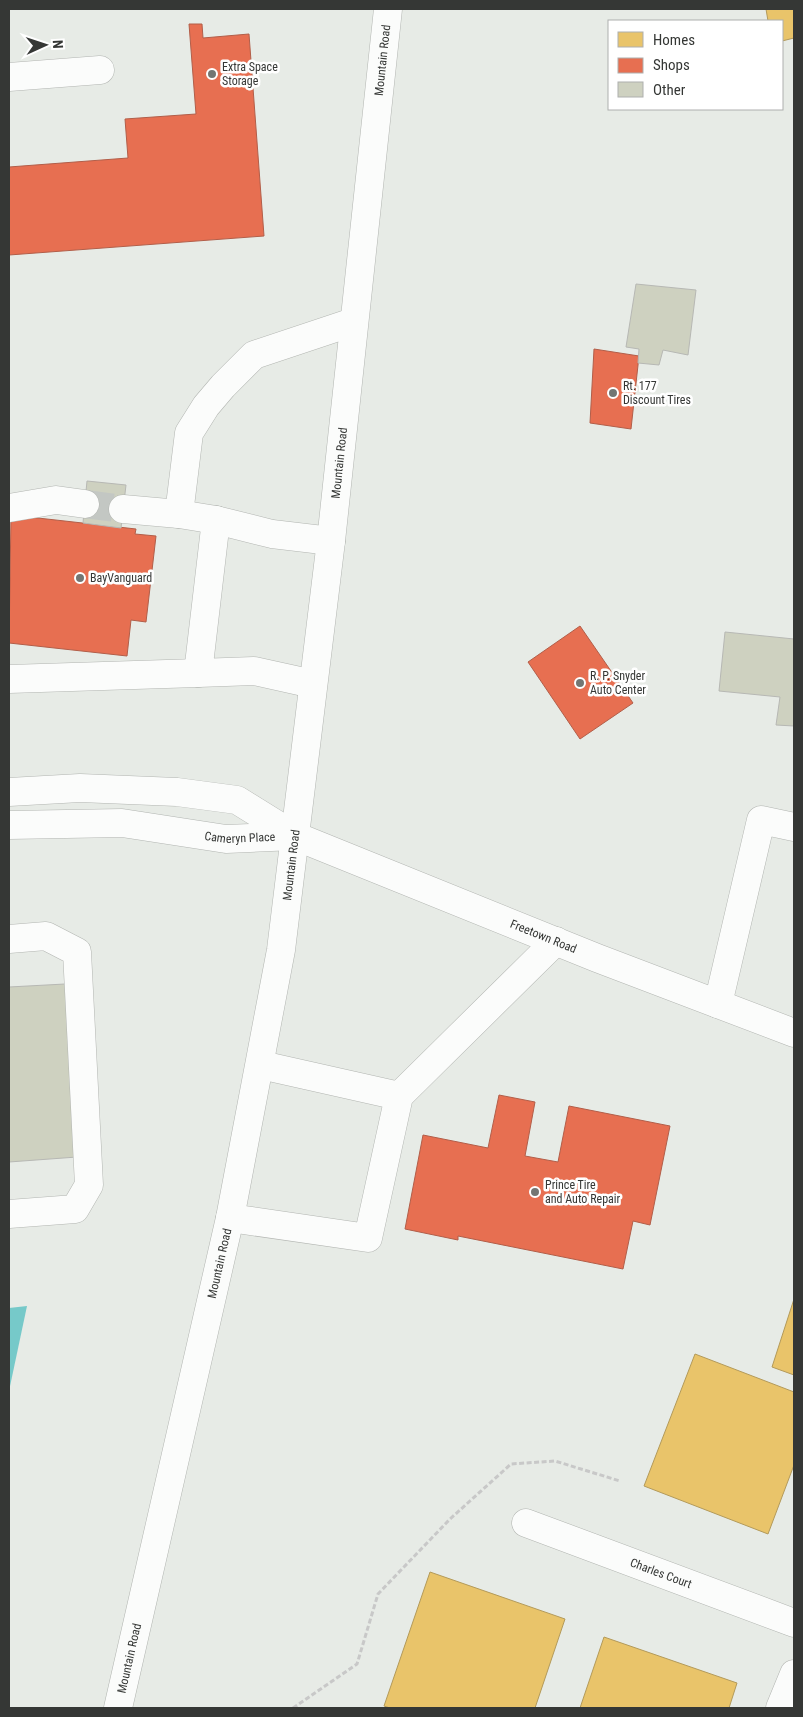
<svg xmlns="http://www.w3.org/2000/svg" width="803" height="1717" viewBox="0 0 803 1717" font-family="'Roboto Condensed',sans-serif">
  <rect width="100%" height="100%" fill="#e7ebe6"/>
  <!-- water -->
  <path fill="#76c9c9" d="M27,1306L9,1391V1308Z"/>
  <!-- homes -->
  <path fill="#e9c46a" stroke="#b39a5a" d="M766,9H794V38L782,41V21H768Z
    M794,1299V1375L772,1367Z
    M695,1354L794,1392V1465L768,1534L644,1486Z
    M430,1572L565,1619L535,1708H390L384,1706Z
    M604,1637L737,1683L729,1708H580Z"/>
  <!-- shops -->
  <path fill="#e76f51" stroke="#b25e49" d="M189,24H202L203,38L249,34L264,236L9,255V167L128,158L125,119L196,114Z
    M594,349L639,356L631,429L590,423Z
    M11,515L136,529L135,534L156,536L146,622L131,620L127,656L9,643Z
    M580,626L633,703L580,739L528,662Z
    M499,1095L535,1102L525,1156L558,1162L569,1106L670,1126L650,1225L633,1221L623,1269L458,1236V1240L405,1229L423,1135L488,1148Z"/>
  <!-- building -->
  <path fill="#ced1c0" stroke="#b7b8b4" d="M636,284L696,290L688,355L663,350L659,365L638,363L639,349L626,347Z
    M87,481L126,485L121,528L83,523Z
    M725,632L794,639V726L776,725L780,697L719,691Z
    M65,984L77,1157L9,1162V987Z"/>
  <g fill="none" stroke-linecap="round" stroke-linejoin="round">
    <!-- minor-tunnel -->
    <path stroke="#c3c7c3" stroke-width="28" stroke-dasharray="28 14" stroke-linecap="butt" d="M85,504L123,509"/>
    <defs>
      <g id="minor">
        <path d="M9,77L100,70"/>
        <path d="M9,508L56,500L85,504"/>
        <path d="M123,509L179,514"/>
        <path d="M216,520L198,673L254,671L313,684"/>
        <path d="M331,541L272,534L216,520L179,514L189,433L206,406L223,386L254,355L353,322"/>
        <path d="M9,679L198,673"/>
        <path id="s1" d="M9,792L80,788L177,792L237,800L295,836L597,958L794,1033"/>
        <path id="s2" d="M9,825L122,823L226,839L295,836"/>
        <path d="M9,939L46,936L77,952L89,1185L75,1209L9,1214"/>
        <path d="M718,1004L761,820L794,827"/>
        <path d="M261,1065L399,1096"/>
        <path d="M230,1218L368,1238L399,1096L556,941"/>
        <path id="s3" d="M526,1523L794,1623"/>
        <path d="M780,1708L794,1674"/>
      </g>
      <g id="major">
        <path id="s4" d="M118,1708L230,1218L281,950L331,541L388,9"/>
      </g>
    </defs>
    <!-- minor casing -->
    <use href="#minor" stroke="#b2b5b1" stroke-width="29"/>
    <!-- major casing -->
    <use href="#major" stroke="#b2b5b1" stroke-width="29"/>
    <!-- path -->
    <path stroke="#c8c8c8" stroke-width="3" stroke-dasharray="5 2.5" stroke-linecap="butt" d="M293,1708L357,1664L378,1594L450,1519L511,1464L555,1461L620,1481"/>
    <!-- minor -->
    <use href="#minor" stroke="#fbfcfb" stroke-width="28"/>
    <!-- major -->
    <use href="#major" stroke="#fbfcfb" stroke-width="28"/>
  </g>
  <!-- markers -->
  <g fill="#737673" stroke="#fff" stroke-width="2">
    <circle cx="212" cy="74" r="5"/>
    <circle cx="613" cy="393" r="5"/>
    <circle cx="80" cy="578" r="5"/>
    <circle cx="580" cy="683" r="5"/>
    <circle cx="535" cy="1192" r="5"/>
  </g>
  <g text-anchor="middle" stroke-width="5" stroke-linejoin="round" paint-order="stroke">
    <!-- street labels -->
    <g font-size="12" fill="#353735" stroke="#fff">
      <text dy="4" stroke="none"><textPath href="#s4" startOffset="1671">Mountain Road</textPath></text>
      <text dy="4" stroke="none"><textPath href="#s4" startOffset="1266">Mountain Road</textPath></text>
      <text dy="4" stroke="none"><textPath href="#s2" startOffset="232">Cameryn Place</textPath></text>
      <text dy="4" stroke="none"><textPath href="#s4" startOffset="861">Mountain Road</textPath></text>
      <text dy="4" stroke="none"><textPath href="#s1" startOffset="565">Freetown Road</textPath></text>
      <text dy="4" stroke="none"><textPath href="#s4" startOffset="456">Mountain Road</textPath></text>
      <text dy="4" stroke="none"><textPath href="#s3" startOffset="144">Charles Court</textPath></text>
      <text dy="4" stroke="none"><textPath href="#s4" startOffset="51">Mountain Road</textPath></text>
    </g>
    <!-- poi labels -->
    <g font-size="12" fill="#353735" stroke="#fff" text-anchor="start">
      <text x="222" y="71">Extra Space<tspan x="222" dy="14">Storage</tspan></text>
      <text x="623" y="390">Rt. 177<tspan x="623" dy="14">Discount Tires</tspan></text>
      <text x="90" y="582">BayVanguard</text>
      <text x="590" y="680">R. P. Snyder<tspan x="590" dy="14">Auto Center</tspan></text>
      <text x="545" y="1189">Prince Tire<tspan x="545" dy="14">and Auto Repair</tspan></text>
    </g>
  </g>
  <!-- border -->
  <rect width="803" height="1717" fill="none" stroke="#353735" stroke-width="20"/>
  <!-- legend -->
  <rect x="608" y="20" width="175" height="90" fill="#ffffff" stroke="#aeafae"/>
  <rect x="618" y="32" width="25" height="15" fill="#e9c46a" stroke="#aeafae"/>
  <text x="653" y="45" font-size="15" fill="#353735">Homes</text>
  <rect x="618" y="58" width="25" height="15" fill="#e76f51" stroke="#aeafae"/>
  <text x="653" y="70" font-size="15" fill="#353735">Shops</text>
  <rect x="618" y="82" width="25" height="15" fill="#ced1c0" stroke="#aeafae"/>
  <text x="653" y="95" font-size="15" fill="#353735">Other</text>
  <!-- north arrow -->
  <g transform="translate(45 45) rotate(87)" stroke="#ffffff" stroke-width="4" paint-order="stroke">
  <path d="M0-4L9 19L0 12L-9 19Z" fill="#353735"/>
  <text y="-8" font-size="14" font-weight="bold" text-anchor="middle" fill="#353735">N</text>
  </g>
</svg>
